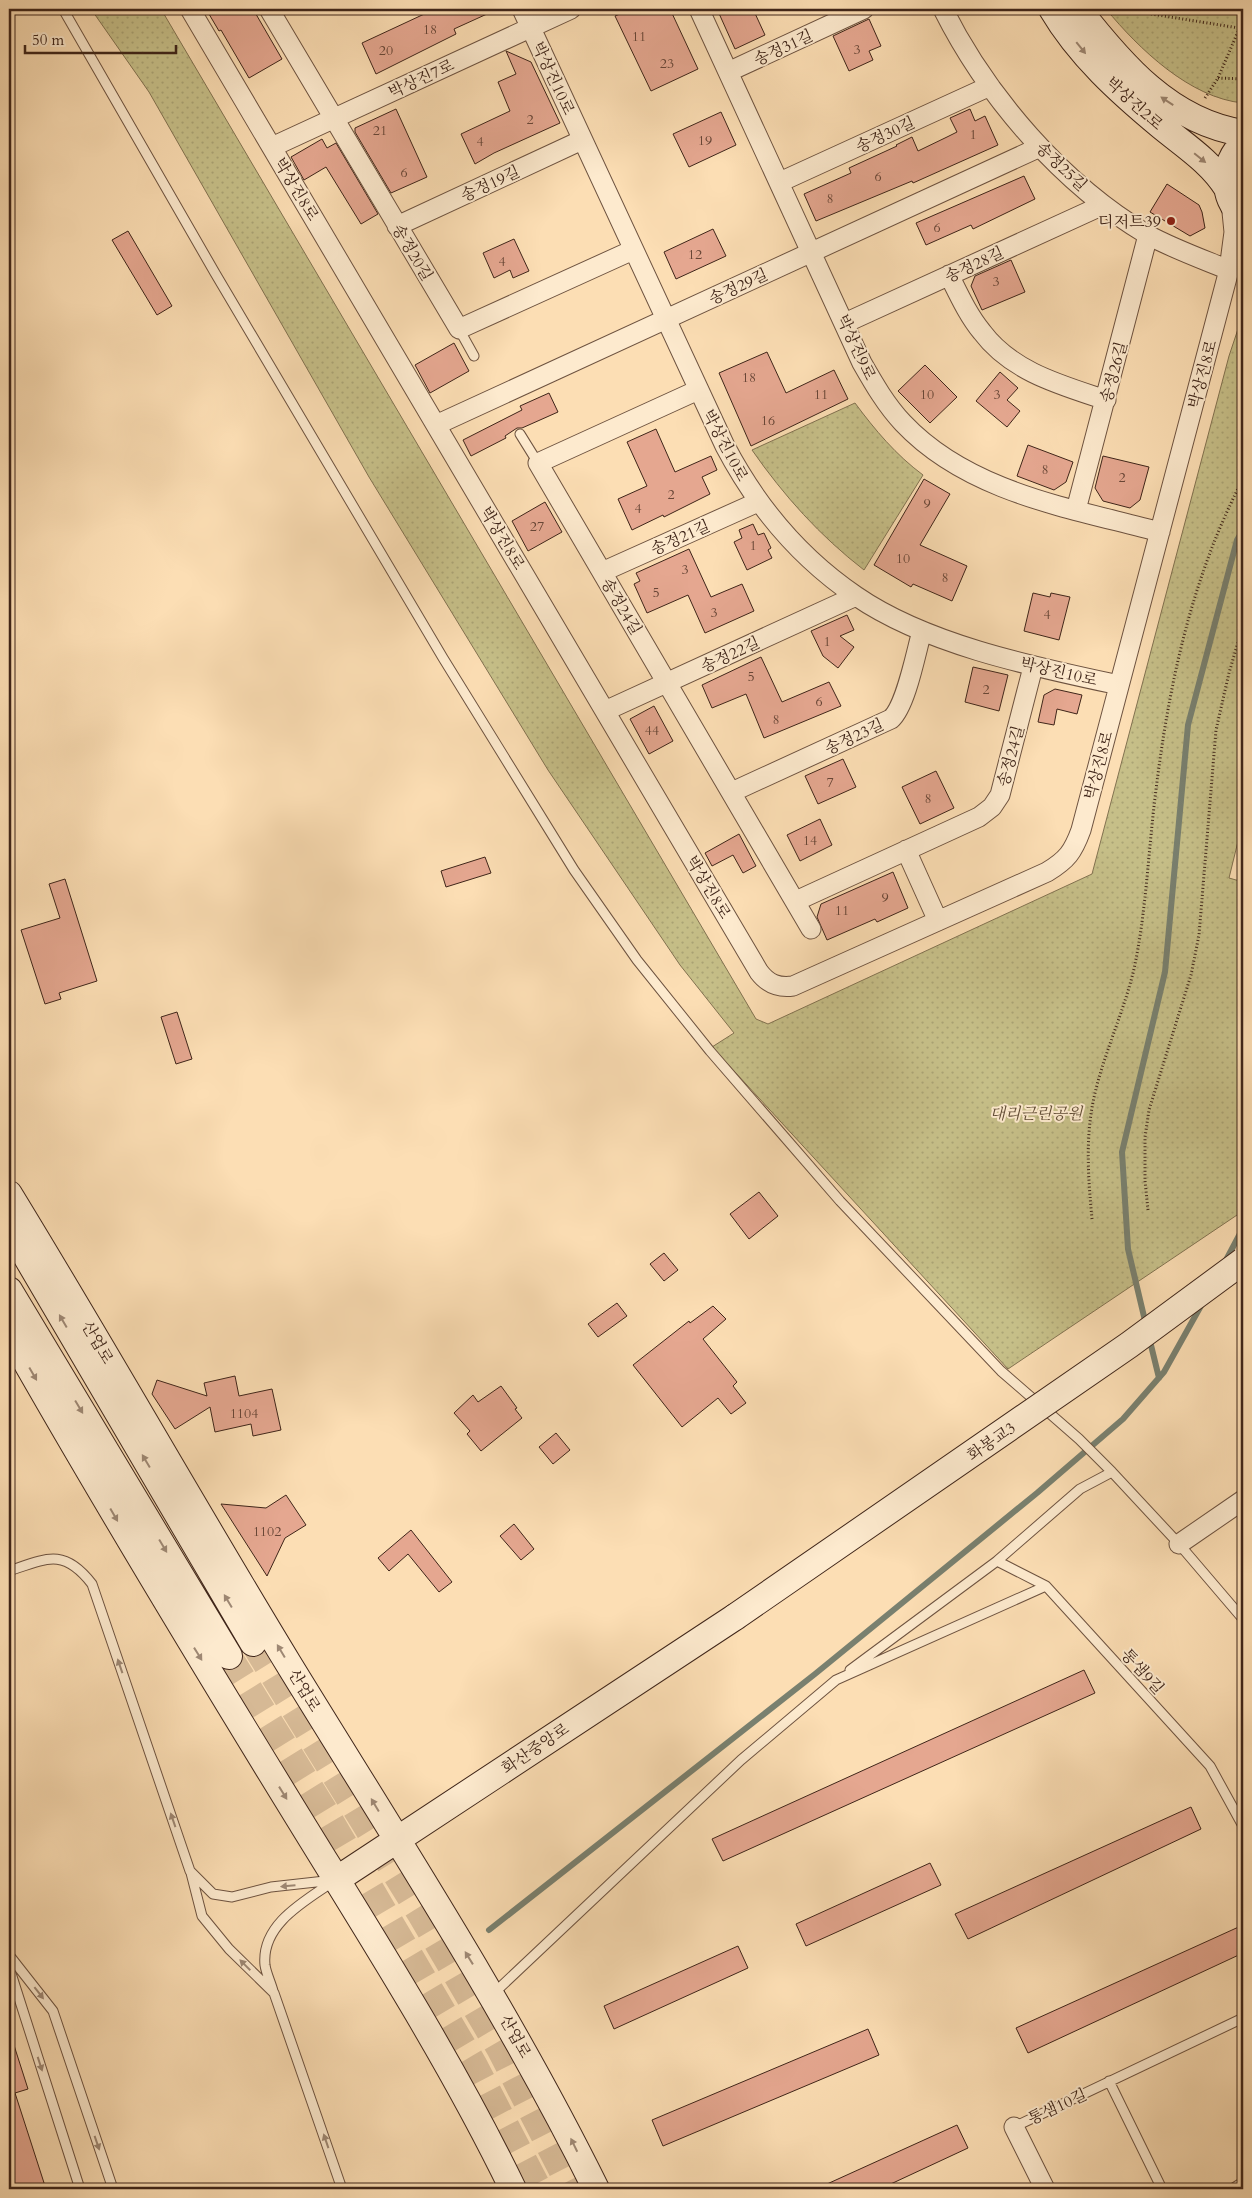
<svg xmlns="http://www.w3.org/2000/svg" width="1252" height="2198" viewBox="0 0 1252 2198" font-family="Cardo,'Noto Serif KR',serif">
  <defs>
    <pattern id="grass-dots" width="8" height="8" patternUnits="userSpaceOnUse" patternTransform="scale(1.25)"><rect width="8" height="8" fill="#c6bf88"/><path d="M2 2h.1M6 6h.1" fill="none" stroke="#aba475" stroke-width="1.8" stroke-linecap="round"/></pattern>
  </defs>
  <rect width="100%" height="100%" fill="#fcdeb4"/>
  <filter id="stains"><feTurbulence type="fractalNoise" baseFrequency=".004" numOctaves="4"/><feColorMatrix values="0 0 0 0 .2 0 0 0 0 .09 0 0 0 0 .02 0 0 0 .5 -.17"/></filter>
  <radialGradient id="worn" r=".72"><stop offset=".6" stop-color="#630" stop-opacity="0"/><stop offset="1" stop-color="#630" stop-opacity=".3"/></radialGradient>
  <!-- grass -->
  <path fill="url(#grass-dots)" stroke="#827250" d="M91,9H161L756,1019L768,1024L1092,874L1229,356L1243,314V821L1229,878L1243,882V1211L1008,1369L712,1047L734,1033L680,965L548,770L369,477L149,92Z
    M1106,9H1243V103C1190,98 1139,49 1106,9Z
    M855,403C875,430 896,455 923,475L864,570C820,536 784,496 752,450Z"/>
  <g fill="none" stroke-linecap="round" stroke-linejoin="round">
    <!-- stream -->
    <path stroke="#79806f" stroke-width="6" d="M1225,1262L1243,1228
      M1146,1325L1128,1249L1122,1152L1165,972L1188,725L1237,540L1243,530
      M1149,1337L1159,1378
      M489,1930L815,1674L1037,1493L1123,1419L1164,1372L1202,1304"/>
  </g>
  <!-- building -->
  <path fill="#e5a790" stroke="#3f2519" d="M206,9H253L282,59L249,78L221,30L219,31Z
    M435,9H498L454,29L456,34L376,74L362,43Z
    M632,9H670L698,69L651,91L615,16Z
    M717,9H753L765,35L735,49Z
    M869,19L881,46L869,51L873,60L849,71L833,36Z
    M506,51L531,62L560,123L494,153L475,164L461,134L510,111L498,82L516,74Z
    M396,109L427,177L391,193L355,132V128Z
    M970,109L975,121L985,116L998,145L913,183L912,181L816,221L804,194L851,173L849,168L897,146L896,145L912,137L918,151L947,137L957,132L950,118Z
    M721,112L736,145L689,167L673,134Z
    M322,139L327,148L336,143L378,214L361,224L326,167L304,180L291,157Z
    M1024,176L1035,199L973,229L971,225L926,245L916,223Z
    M1167,184L1199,205L1202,212L1205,228L1190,236L1150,212Z
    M713,229L726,256L676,279L664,252Z
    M128,231L172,306L157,315L112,240Z
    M514,239L529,271L513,278L510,270L494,278L483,253Z
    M1011,260L1025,292L982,310L971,286L975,276Z
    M454,343L469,371L430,393L415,365Z
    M767,352L786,393L834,370L848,399L751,446L719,373Z
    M925,365L957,397L930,423L898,391Z
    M1000,372L1018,388L1007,400L1020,411L1007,427L976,401Z
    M549,393L558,412L522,428H517L505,436L506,438L471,456L463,440L522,410L520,406Z
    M656,429L675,472L711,456L717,470L702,477L710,494L664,517L663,515L632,530L618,499L647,486L627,442Z
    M1028,445L1073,462L1066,482L1054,490L1017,476Z
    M1103,456L1149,467L1140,500L1130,508L1103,501L1095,488Z
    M924,479L950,494L920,545L967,566L952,601L913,584L911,587L874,565Z
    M545,502L562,532L528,551L512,521Z
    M753,524L758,535L764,533L771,548L768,550L772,558L747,570L734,542L742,538L739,530Z
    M689,549L711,597L742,584L754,611L705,633L688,595L647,613L634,584L640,581L636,573Z
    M1033,593L1050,597L1051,593L1070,597L1059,640L1024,631Z
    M847,615L854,630L840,636L854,647L838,668L823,656L811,631Z
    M761,657L782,702L829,682L841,706L764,738L746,694L712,708L702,685Z
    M973,667L1008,675L999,711L965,702Z
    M1055,689L1082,695L1077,714L1057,709L1054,725L1038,722L1044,695Z
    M654,706L673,741L649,754L630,719Z
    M843,759L856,787L818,804L805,776Z
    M936,771L954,808L920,824L902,787Z
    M820,819L832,845L800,861L787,835Z
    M739,834L756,866L743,873L733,855L712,866L705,853Z
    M485,857L491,873L446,887L441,871Z
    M893,872L908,908L877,922L875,919L827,940L817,917L821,904Z
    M65,879L97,981L59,993L61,999L45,1004L21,930L60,918L49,884Z
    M177,1012L192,1059L176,1064L161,1017Z
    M759,1192L778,1216L749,1239L730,1214Z
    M664,1253L678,1270L664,1281L650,1264Z
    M617,1303L627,1316L598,1337L588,1324Z
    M713,1306L726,1319L703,1339L737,1382L733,1386L746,1403L731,1414L718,1398L682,1427L633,1365L689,1321L690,1323Z
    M235,1376L239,1396L272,1389L281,1430L253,1436L251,1424L215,1432L210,1407L175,1429L152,1394L157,1380L207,1396L204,1383Z
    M501,1386L517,1408L515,1409L522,1418L481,1451L467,1434L470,1431L454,1413L473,1395L478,1402Z
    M556,1433L570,1450L553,1464L539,1447Z
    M286,1495L306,1525L285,1538L267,1576L221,1504L266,1508Z
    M514,1524L534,1549L521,1560L500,1536Z
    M411,1530L452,1582L439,1592L408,1554L389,1571L378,1558Z
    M1084,1670L1095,1693L723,1861L712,1839Z
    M1191,1807L1201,1829L968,1939L955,1914Z
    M930,1863L941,1885L806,1946L796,1924Z
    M1243,1925V1953L1028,2053L1016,2028Z
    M738,1946L748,1968L614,2029L604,2006Z
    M868,2029L879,2055L663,2146L652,2120Z
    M12,2039L28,2089L15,2093L46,2189H9V2040Z
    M957,2125L968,2148L880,2189H816Z"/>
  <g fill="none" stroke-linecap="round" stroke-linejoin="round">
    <!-- secondary-tunnel -->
    <path stroke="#d6b995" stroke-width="26" stroke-dasharray="26 13" stroke-linecap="butt" d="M253,1643L420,1914L500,2050L571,2189
      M229,1656L325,1811L474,2064L539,2189"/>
    <defs>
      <path id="lane" d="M63,9L215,273L443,658L574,870L637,960L710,1051L840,1201L1001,1371L1079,1439L1112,1472
        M459,329L474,356
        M520,434L538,463
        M997,1561L1046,1586L1210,1766L1243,1826
        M9,1571C47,1558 64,1548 92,1584L190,1871L213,1894L232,1897L271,1887L334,1880
        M850,1670L997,1561L1080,1489L1112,1472L1179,1544L1243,1619
        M191,1873L202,1916L229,1949L274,1993L342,2189
        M9,1955L53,2011L113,2189
        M9,1967L80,2189
        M273,1991C271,1983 266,1973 265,1965C261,1924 305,1901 334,1881
        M493,1994L741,1760L836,1680L1046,1586
        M1109,2081L1162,2189
        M1014,2127L1243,2018
        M1232,2189L1243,2182"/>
      <path id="street" d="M190,9L759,972C768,984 778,988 793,986L1047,872C1067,860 1073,852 1081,830L1229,270L1234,232L1231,202
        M269,9L459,329L633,250
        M522,9L725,446C756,505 800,558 856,596C927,645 1035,667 1119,685
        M699,9L862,363C874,384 886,405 903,423C969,493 1071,508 1160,532
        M943,9C987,97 1063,185 1148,235C1174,249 1202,259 1229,270
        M728,72L864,9
        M272,147L571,9
        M780,182L990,86
        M397,226L582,140
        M949,275C959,295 968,315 982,332C1012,372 1061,385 1106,400
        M845,323L1103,205
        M698,390L538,463L811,929
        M436,425L1040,147
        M1076,510L1148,235
        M602,572L758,502
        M605,711L856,596
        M732,792L891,719C906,706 916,652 922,631
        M906,850L938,921
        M796,901L979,817L992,807L1000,795L1033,667
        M1179,1544L1243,1500
        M1014,2127L1045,2189"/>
      <path id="secondary" d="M1052,9C1079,55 1120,92 1161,126C1184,145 1211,162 1227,188
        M1078,9C1121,64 1170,122 1243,133
        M1243,144C1222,162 1221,199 1243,216
        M9,1194C104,1349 193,1507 288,1663C394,1836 506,2007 596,2189
        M13,1234L253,1643
        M9,1290L229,1656
        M9,1332C100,1493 196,1651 293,1809C369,1933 449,2057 513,2189
        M336,1880L735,1617"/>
    </defs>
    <!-- lane casing -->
    <use href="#lane" stroke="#6e5340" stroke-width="11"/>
    <!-- street casing -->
    <use href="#street" stroke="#6e5340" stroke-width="21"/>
    <!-- secondary casing -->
    <use href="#secondary" stroke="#3f2519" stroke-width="28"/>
    <!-- path -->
    <path stroke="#3f2519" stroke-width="3" stroke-dasharray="1 2.5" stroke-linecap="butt" d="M1120,9L1239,28
      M1218,78L1243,79
      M1205,98L1218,78L1243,20
      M1148,1210L1145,1181V1137L1149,1110L1191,975L1199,935L1216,730L1229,673L1243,625
      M1092,1219C1088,1176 1085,1135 1095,1093C1105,1051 1124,1011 1134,969C1146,913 1148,855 1155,798C1168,688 1191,578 1243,479"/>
    <!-- lane -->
    <use href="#lane" stroke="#fdeace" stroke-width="9"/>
    <!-- street -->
    <use href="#street" stroke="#fdeace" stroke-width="19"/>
    <!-- secondary -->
    <use href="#secondary" stroke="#fdeace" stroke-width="26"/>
    <defs>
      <path id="secondary-bridge" d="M735,1617L1129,1345L1243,1261"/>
    </defs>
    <!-- secondary-bridge casing -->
    <use href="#secondary-bridge" stroke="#3f2519" stroke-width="28" stroke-linecap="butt"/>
    <!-- secondary-bridge -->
    <use href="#secondary-bridge" stroke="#fdeace" stroke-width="26"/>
  </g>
  <!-- one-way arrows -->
  <defs><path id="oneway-solid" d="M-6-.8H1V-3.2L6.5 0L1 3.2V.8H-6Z" transform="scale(1.25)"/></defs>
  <g fill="#9e8874">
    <use href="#oneway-solid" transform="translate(1081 48) rotate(51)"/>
    <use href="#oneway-solid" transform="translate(1167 101) rotate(-147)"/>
    <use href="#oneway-solid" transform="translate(1200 158) rotate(39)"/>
    <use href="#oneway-solid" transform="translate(63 1321) rotate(-120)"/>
    <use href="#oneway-solid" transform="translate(33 1374) rotate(60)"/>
    <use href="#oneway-solid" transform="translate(79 1407) rotate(59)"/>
    <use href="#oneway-solid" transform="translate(146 1461) rotate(-121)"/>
    <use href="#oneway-solid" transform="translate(114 1515) rotate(60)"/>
    <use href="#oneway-solid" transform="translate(163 1546) rotate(59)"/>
    <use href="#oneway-solid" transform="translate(228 1601) rotate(-121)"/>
    <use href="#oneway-solid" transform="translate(281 1651) rotate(-121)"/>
    <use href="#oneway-solid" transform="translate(198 1654) rotate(58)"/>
    <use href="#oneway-solid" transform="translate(120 1666) rotate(-109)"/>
    <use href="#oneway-solid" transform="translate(283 1793) rotate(58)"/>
    <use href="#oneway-solid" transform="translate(375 1805) rotate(-121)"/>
    <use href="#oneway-solid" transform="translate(173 1820) rotate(-109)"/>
    <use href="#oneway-solid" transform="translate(288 1886) rotate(175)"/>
    <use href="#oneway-solid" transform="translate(469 1958) rotate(-122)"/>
    <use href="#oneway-solid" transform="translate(245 1965) rotate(-135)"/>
    <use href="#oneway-solid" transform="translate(39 1993) rotate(52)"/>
    <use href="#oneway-solid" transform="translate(40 2064) rotate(72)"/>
    <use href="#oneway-solid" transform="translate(326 2141) rotate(-109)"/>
    <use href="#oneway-solid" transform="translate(97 2143) rotate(71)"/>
    <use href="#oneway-solid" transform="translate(574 2145) rotate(-116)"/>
  </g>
  <!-- markers -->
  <circle fill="#8f2418" stroke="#fdeace" stroke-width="2" cx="1171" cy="221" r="5"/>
  <g text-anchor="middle" stroke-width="4" stroke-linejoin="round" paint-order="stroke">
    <!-- number labels -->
    <g font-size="14" fill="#684637">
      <text x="430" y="34">18</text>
      <text x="639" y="41">11</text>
      <text x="857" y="54">3</text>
      <text x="386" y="55">20</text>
      <text x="667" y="68">23</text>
      <text x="530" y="124">2</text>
      <text x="380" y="135">21</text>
      <text x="973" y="139">1</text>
      <text x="705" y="145">19</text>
      <text x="480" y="146">4</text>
      <text x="404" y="177">6</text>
      <text x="878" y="181">6</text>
      <text x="830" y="203">8</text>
      <text x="937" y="232">6</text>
      <text x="695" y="259">12</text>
      <text x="502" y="266">4</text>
      <text x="996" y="286">3</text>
      <text x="749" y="382">18</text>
      <text x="821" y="399">11</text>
      <text x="927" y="399">10</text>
      <text x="997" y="399">3</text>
      <text x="768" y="425">16</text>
      <text x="1045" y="474">8</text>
      <text x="1122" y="482">2</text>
      <text x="671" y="499">2</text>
      <text x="927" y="508">9</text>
      <text x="638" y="513">4</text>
      <text x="537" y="531">27</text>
      <text x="753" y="550">1</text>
      <text x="903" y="563">10</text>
      <text x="685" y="574">3</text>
      <text x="945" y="582">8</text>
      <text x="656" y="597">5</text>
      <text x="714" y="617">3</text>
      <text x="1047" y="619">4</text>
      <text x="827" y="646">1</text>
      <text x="751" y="681">5</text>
      <text x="986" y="694">2</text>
      <text x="819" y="706">6</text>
      <text x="776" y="724">8</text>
      <text x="652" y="735">44</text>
      <text x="830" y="787">7</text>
      <text x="928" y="803">8</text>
      <text x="810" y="845">14</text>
      <text x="885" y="902">9</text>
      <text x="842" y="915">11</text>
      <text x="244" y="1418">1104</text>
      <text x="267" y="1536">1102</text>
    </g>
    <!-- street labels -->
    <g font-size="16" fill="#3f2519" stroke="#fdeace">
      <text transform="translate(783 47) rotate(-25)" y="6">송정31길</text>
      <text transform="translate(421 78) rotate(-25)" y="6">박상진7로</text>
      <text transform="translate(554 78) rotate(65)" y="6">박상진10로</text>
      <text transform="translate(1135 103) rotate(42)" y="6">박상진2로</text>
      <text transform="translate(885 134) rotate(-25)" y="6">송정30길</text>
      <text transform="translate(1062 166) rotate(43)" y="6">송정25길</text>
      <text transform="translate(490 183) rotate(-25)" y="6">송정19길</text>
      <text transform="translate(297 189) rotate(59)" y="6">박상진8로</text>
      <text transform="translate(413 252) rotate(59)" y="6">송정20길</text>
      <text transform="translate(974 264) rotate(-25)" y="6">송정28길</text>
      <text transform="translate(738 286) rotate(-25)" y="6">송정29길</text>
      <text transform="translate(857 347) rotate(65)" y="6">박상진9로</text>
      <text transform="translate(1113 372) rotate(-75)" y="6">송정26길</text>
      <text transform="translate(1202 374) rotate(-75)" y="6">박상진8로</text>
      <text transform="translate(726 445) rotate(62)" y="6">박상진10로</text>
      <text transform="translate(680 537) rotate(-24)" y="6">송정21길</text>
      <text transform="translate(503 538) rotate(59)" y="6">박상진8로</text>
      <text transform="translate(622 606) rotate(59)" y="6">송정24길</text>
      <text transform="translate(730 654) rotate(-25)" y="6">송정22길</text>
      <text transform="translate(1059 671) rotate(13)" y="6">박상진10로</text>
      <text transform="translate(854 736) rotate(-25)" y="6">송정23길</text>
      <text transform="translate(1010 756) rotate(-75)" y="6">송정24길</text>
      <text transform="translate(1098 765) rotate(-75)" y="6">박상진8로</text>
      <text transform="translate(709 887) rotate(59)" y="6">박상진8로</text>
      <text transform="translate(98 1342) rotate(60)" y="6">산업로</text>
      <text transform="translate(991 1441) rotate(-35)" y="6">화봉교3</text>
      <text transform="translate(1143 1671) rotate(48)" y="6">통샘9길</text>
      <text transform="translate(305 1690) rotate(59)" y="6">산업로</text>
      <text transform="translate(535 1748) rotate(-34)" y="6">화산중앙로</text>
      <text transform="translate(516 2036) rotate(61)" y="6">산업로</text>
      <text transform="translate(1057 2106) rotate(-25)" y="6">통샘10길</text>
    </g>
    <!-- poi labels -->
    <g font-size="16" fill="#3f2519" stroke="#fdeace" text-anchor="end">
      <text x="1161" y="227">디저트39</text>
    </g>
    <!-- park labels -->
    <g font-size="16" font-style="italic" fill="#614c35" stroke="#fdeace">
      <text x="1036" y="1119">대리근린공원</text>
    </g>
  </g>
  <!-- margin -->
  <rect width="1252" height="2198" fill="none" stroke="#fcdeb4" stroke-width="30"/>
  <rect x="10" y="10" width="1232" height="2178" fill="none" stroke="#3f2519" stroke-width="2.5"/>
  <rect x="15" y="15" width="1222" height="2168" fill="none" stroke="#3f2519"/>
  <!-- scale -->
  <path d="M25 45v8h151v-8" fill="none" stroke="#3f2519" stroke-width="2.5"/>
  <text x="32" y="45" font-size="15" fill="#3f2519" stroke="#fdeace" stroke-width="4" paint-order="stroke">50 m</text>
  <rect width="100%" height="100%" filter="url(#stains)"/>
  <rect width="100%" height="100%" fill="url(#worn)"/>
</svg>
